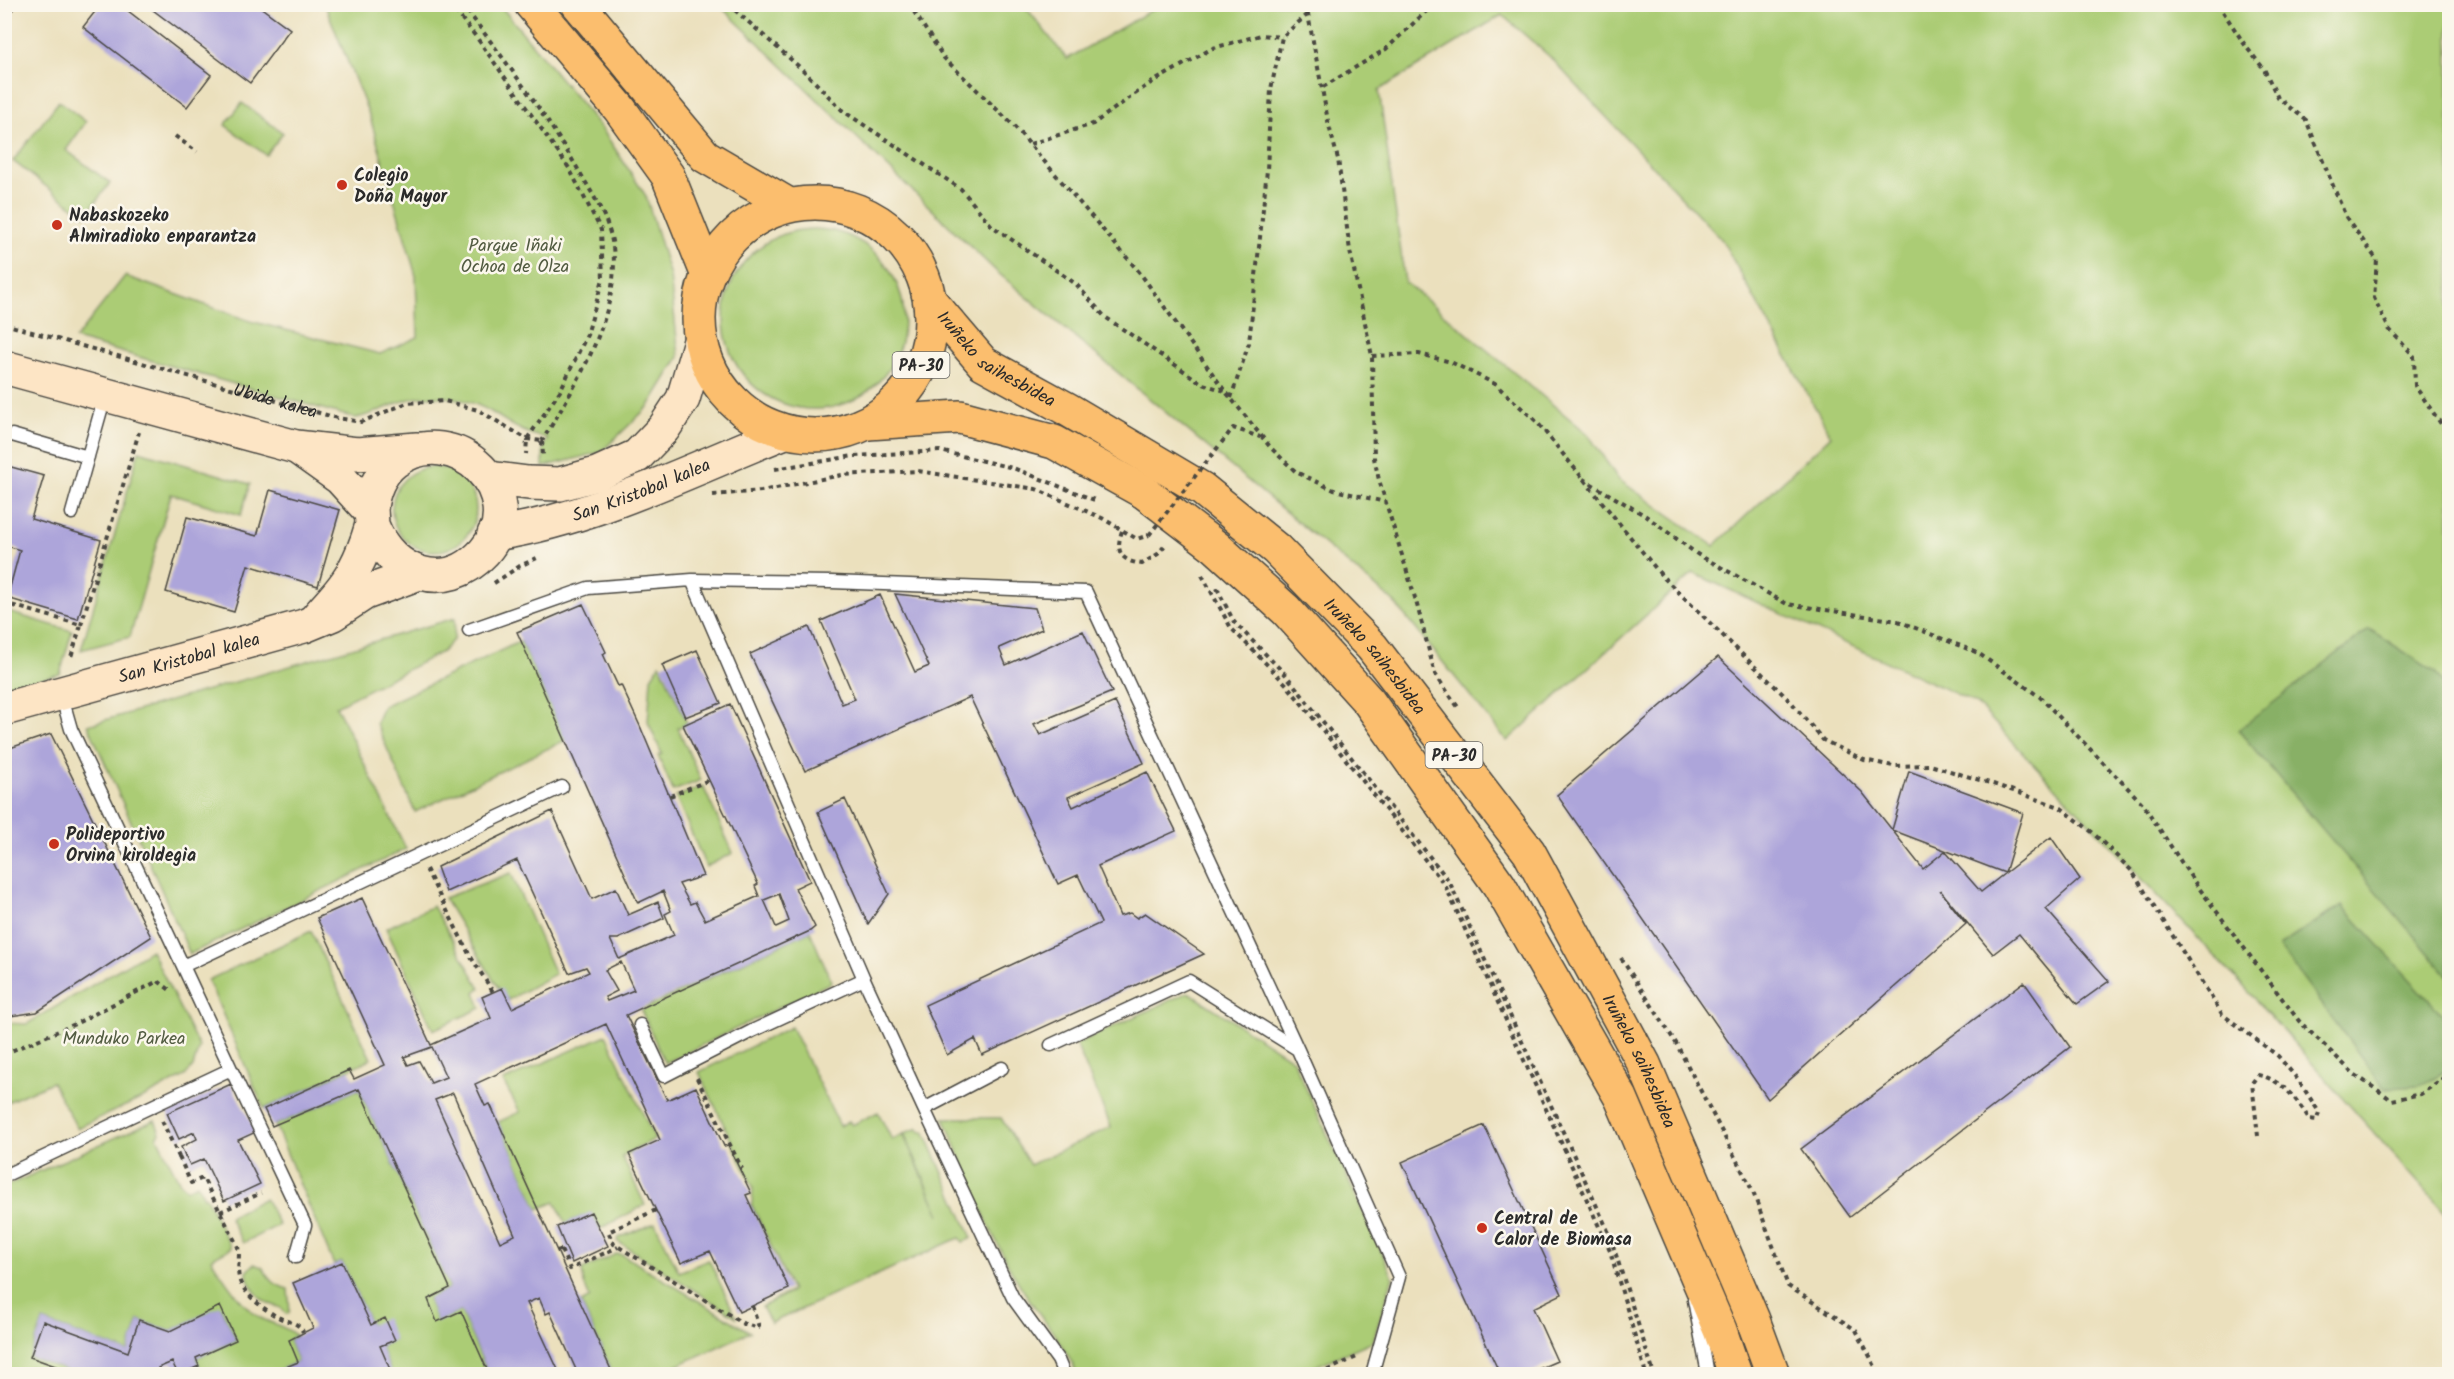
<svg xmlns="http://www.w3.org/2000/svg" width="2454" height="1379" viewBox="0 0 2454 1379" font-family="Kalam,sans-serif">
  <rect width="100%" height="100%" fill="#fbf7ec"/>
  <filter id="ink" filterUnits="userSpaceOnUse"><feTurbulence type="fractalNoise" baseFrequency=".0167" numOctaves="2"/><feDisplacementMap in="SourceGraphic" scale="12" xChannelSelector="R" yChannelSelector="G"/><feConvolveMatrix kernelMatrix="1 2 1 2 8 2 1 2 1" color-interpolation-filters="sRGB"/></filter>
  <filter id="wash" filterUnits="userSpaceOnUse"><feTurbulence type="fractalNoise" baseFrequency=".008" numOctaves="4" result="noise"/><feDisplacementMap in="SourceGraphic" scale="24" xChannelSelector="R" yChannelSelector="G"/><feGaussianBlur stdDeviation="1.35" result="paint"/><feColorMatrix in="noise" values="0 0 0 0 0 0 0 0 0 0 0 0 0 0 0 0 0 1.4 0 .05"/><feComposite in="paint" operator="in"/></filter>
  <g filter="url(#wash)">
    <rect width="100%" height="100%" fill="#ebe0bd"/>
    <!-- green -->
    <path fill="#abcc75" stroke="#6b7c50" stroke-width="1.5" fill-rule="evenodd" d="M499,4L602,129L646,196L670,276L679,357L649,406L601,452L543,467V447L548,438C523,434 514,426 493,413C472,400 446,395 421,397C397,399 378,415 355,418L75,339L125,276L250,321L380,354L418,337L416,276L370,117L325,5Z
      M1162,4L2449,5V1217L2245,988L1976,703L1693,573L1507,741L1394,602L997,272L719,5H1024L1067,59ZM1502,15L1549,56L1722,240L1831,436L1714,546L1618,479L1588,434L1405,282L1379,90Z
      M59,101L86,122L66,150L110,183L85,216L13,161Z
      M242,103L283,133L266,155L225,125Z
      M724 319a90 90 0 1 1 180 0a90 90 0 1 1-180 0Z
      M139,451L250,484L241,515L171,494L130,637L81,650Z
      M392 509a42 42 0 1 1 84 0a42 42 0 1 1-84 0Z
      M5,611L72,631L60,674L5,688Z
      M455,618L454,639L442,652L336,706L406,849L190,954L88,725Z
      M521,641L566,740L415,812L376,723L383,706Z
      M660,664L687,723L678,728L701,780L673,791L658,755L662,754L648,722L651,678Z
      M703,786L733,853L706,867L676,797Z
      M511,873L555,974L508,1000L499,989L444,898Z
      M433,906L480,988L475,992L481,1008L433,1030L386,928Z
      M311,931L371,1059L264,1109L208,980Z
      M810,931L831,981L830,983L665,1063L641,1010Z
      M151,950L199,1047L193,1067L185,1076L147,1096L77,1128L52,1082L5,1103V1023L27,1024Z
      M1188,992L1293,1060L1393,1277L1373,1341L1298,1374H1077C1064,1343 1041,1318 1023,1290C990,1239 968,1173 944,1118H1001L1030,1165L1111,1127L1076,1044Z
      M791,1027L840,1126L849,1121L852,1125L878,1112L892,1140L903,1134L940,1215L904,1133L919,1128L920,1132L924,1131L972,1238L963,1242L960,1238L952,1241L771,1323L762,1307L792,1291L752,1205L753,1187L699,1072Z
      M606,1035L655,1139L622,1156L645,1205L600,1229L591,1213L566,1223L555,1202L538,1209L498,1122L520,1112L503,1081Z
      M359,1089L450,1288L428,1299L437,1321L461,1311L487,1371L481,1374H392L380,1346L394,1340L371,1325L342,1262L334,1265L275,1125Z
      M155,1120L160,1133L157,1137L180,1183L187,1189L197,1184L204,1197H206L231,1248L211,1259C224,1278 239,1303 259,1317C270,1324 287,1326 296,1336L289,1340L298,1362L269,1374H203L196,1358L236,1340L220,1307L170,1331L139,1320L128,1352L43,1321L30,1357L78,1374H5L4,1187Z
      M265,1198L279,1225L243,1243L229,1217Z
      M655,1223L679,1272L709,1260L736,1317L617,1241L618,1238Z
      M616,1254L623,1255L750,1332L659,1374H613L581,1303L590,1298L584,1284L582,1270Z
      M254,1264L262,1267C270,1279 273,1285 288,1289C288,1296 291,1307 289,1313L286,1314C282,1306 277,1307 270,1304C259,1299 247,1284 247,1272Z"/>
    <!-- forest -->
    <path fill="#88b066" stroke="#5a6e48" stroke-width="1.5" d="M2369,629L2435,672L2449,692V977L2238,730Z
      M2342,905L2449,1022V1069L2419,1086L2384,1088L2279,946Z"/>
    <g id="blocks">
      <!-- building -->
      <path fill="#ada5da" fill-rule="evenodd" d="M4,4L15,7L4,21Z
        M101,4H119L211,75L187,107L83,27Z
        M145,4H256L290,29L250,83Z
        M4,465L44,476L31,519L101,540L78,619L7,598L20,550L4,545Z
        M270,490L340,510L318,586L248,565L234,612L166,592L187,517L257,536Z
        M895,594L1035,608L1042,629L999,648L1006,665L1083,631L1112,692L1034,724L1040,735L1115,702L1144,763L1068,797L1073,807L1147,772L1176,831L1098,866L1120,916L1130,913L1137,918L1145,913L1204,954L982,1055L975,1039L947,1055L925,1005L1101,923L1078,875L1058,884L970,697L805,771L750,654L809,627L842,704L855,699L821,621L880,595L915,672L929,666Z
        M583,604L606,652L603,654L618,686L621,685L640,726L703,876L679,884L690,904L695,902L705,920L759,896L755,886L758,884L683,725L730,704L810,881L795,888L815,927L810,931L626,1015L667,1100L696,1087L724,1146L728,1145L751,1193L746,1195L789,1289L739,1312L710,1251L681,1263L629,1154L660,1140L606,1024L475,1084L485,1106L490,1104L613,1374H578L550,1312L546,1314L539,1298L527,1303L560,1374H489L461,1311L437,1322L428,1299L450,1288L359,1089L272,1126L264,1109L349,1070L354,1079L385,1065L317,918L362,898L431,1045L491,1018L482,997L502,988L512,1008L589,972L586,967L569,973L517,860L446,892L437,867L552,811L592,899L616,888L628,915L658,902L664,918L618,939H610L619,959L674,935L665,914L671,911L663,891L638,903L517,632ZM779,894L789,921L776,927L764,900ZM621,962L634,990L607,1001L605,997L617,991L605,970ZM432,1047L446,1077L431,1083L419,1061L408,1065L404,1057ZM453,1093L515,1235L500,1242L435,1100Z
        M697,650L721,703L685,717L662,665Z
        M1718,657L1862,792L1923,869L1945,851L1981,892L2005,873L1892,830L1909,771L2023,813L2005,873L2051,837L2080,879L2046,909L2109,981L2077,1004L2019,934L1993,954L1940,890L1966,924L1768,1099L1557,795Z
        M51,734L151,937L37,1012L4,1017V750Z
        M845,799L889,894L868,924L818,812Z
        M2024,982L2070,1047L1850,1217L1801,1149Z
        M231,1084L256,1132L238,1140L260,1184L224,1201L204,1159L190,1165L181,1147L197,1139L194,1132L179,1139L167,1113Z
        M1484,1125L1562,1294L1533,1308L1557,1361L1527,1374H1500L1402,1162Z
        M591,1212L608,1246L572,1263L557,1227Z
        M342,1262L371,1325L385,1318L395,1340L380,1346L392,1374H269L298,1362L289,1340L313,1328L293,1283Z
        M220,1306L236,1340L196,1358L199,1366L181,1374H178L172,1362L158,1368L161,1374H78L30,1357L43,1321L128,1352L139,1320L170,1331Z"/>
    </g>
  </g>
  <g filter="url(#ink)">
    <use href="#blocks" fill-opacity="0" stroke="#484641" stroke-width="1.5"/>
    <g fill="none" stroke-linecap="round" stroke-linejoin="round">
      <defs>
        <path id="lane" d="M12,435L88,457
          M72,513L105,396
          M692,580L864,979L924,1109L1002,1068
          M469,630L588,588L692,580L832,582L1086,592L1298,1050L1399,1277L1372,1374
          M61,694L71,729L183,966
          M640,1025L664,1076L752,1031L864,979
          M1051,1045L1189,981L1297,1049
          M231,1069L305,1225L296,1257
          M924,1109L1013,1298L1058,1360L1064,1374
          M4,1176L231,1069L183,966L562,787
          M1694,1300L1708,1374"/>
        <g id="secondary">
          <path d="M4,367L296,447L357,454L417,449"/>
          <path d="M298,448L340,478L371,512"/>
          <path d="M489,478L528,483L560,484L597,474L637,456L664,428L683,399L700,341"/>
          <path id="s2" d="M494,534C595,519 691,469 785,432"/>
          <path d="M315,620C327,605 346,588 354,570C361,557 367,542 371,528C373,522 371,516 371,510C372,492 380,473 394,462C455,416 533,496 484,552C445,595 391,574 372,525"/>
          <path id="s3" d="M4,709L304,626L333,614L365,593L419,573"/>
        </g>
        <g id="highway">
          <path d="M531,4L619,108L668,176L707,273"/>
          <path d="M578,4L705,156L789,205"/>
          <circle cx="815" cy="319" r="116"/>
          <path id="s4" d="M931,302L983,363L1067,409L1202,489L1276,549L1372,647L1529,852L1644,1064L1753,1320L1773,1374"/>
          <path d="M868,423L960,417L1054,442L1144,492L1216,547L1286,610L1369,702L1499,885L1621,1098L1720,1330L1735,1374"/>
        </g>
      </defs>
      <!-- lane casing -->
      <use href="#lane" stroke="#484641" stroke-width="15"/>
      <!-- secondary casing -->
      <use href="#secondary" stroke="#484641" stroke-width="36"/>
      <!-- highway casing -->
      <use href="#highway" stroke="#484641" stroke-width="36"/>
      <!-- path -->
      <g stroke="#484641" stroke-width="4" stroke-dasharray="4.5 4.5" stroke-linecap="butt">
        <path d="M450,4L477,38L569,168L601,230L603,279L587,335L560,391L527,439L526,454"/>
        <path d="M462,4C505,60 547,116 582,176C596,200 609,220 613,247C621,314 575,387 542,441"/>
        <path d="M728,4L804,71L843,111L961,189L992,226L1076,284L1105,317L1203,384L1225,391"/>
        <path d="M909,4L944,58L1014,126L1140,273L1225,391L1271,448L1296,472L1334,490L1385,502"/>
        <path d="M1306,4L1329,126L1338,159L1350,251L1372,356L1374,458L1379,480L1416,601L1435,674L1460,710"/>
        <path d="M2218,4L2247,48L2264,69L2278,98L2306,120L2346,217L2377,260L2374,298L2389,329L2414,356L2415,386L2450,437"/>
        <path d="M1323,87L1386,49L1434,4"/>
        <path d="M175,136L197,152"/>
        <path d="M1030,144L1093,124L1149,84L1213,48L1261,35L1282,37"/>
        <path id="s1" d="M4,324L337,418L361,422L407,403L445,401L478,410L527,439L542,441"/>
        <path d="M1372,356L1419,354L1451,362L1495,384L1537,422L1662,576L1792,703L1823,740L1864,760L1893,766L1930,765L1993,784L2060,807L2092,832L2132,871L2222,1014L2278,1056L2299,1081L2319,1112L2317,1120L2309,1119C2298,1100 2281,1079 2258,1075L2252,1083L2258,1136"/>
        <path d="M1231,398L1249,343L1267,170L1271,89L1282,37L1308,14"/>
        <path d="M542,441L543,455"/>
        <path d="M775,469L854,456L940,451L1013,468L1097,501"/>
        <path d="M1583,479L1646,516L1697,554L1787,604L1898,621L1978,653L2040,697L2143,804L2193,880L2299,1021L2354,1074L2392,1100L2421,1094L2450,1073"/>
        <path d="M713,495L761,491L842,475L918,471L1036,489L1102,518L1137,539L1149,535"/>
        <path d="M1122,531C1115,551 1120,561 1142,564L1158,554L1166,544"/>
        <path d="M4,557L9,559L4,574"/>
        <path d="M1202,575L1231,628L1287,685L1445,885L1610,1251L1646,1374"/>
        <path d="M494,583L520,566L539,557"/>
        <path d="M1217,588L1234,622L1286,675L1449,881L1609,1233L1654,1374"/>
        <path d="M4,603L81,625L70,660"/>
        <path d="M81,625L139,432"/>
        <path d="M670,796L709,780"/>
        <path d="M426,869L469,954L493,992"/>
        <path d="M1621,958L1676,1043L1753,1192L1788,1286L1856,1330L1879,1374"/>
        <path d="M4,1054L75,1024L158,981L170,990"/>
        <path d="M697,1078L742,1169"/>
        <path d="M162,1121L179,1157L185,1155"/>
        <path d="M179,1157L191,1183L203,1178L238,1247C241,1260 235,1271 241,1284C248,1297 264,1309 276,1316C286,1322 298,1321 303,1332"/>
        <path d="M656,1210L608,1232L614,1244L744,1324L760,1328"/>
        <path d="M220,1212L261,1193"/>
        <path d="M561,1250L570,1269L618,1247"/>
        <path d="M557,1251L566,1248"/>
        <path d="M752,1306L759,1327"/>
        <path d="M1319,1374L1359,1356"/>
      </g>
      <!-- lane -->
      <use href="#lane" stroke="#fff" stroke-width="12"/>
      <!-- secondary -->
      <use href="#secondary" stroke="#fde5c5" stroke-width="33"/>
      <!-- highway -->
      <use href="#highway" stroke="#fbbe6e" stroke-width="33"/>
      <!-- path-bridge -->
      <path stroke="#484641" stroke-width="4" stroke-dasharray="4.5 4.5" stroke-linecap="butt" d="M1149,535L1233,428L1260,437"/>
    </g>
  </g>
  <!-- markers -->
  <g fill="#c8321e" stroke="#fbf7ec" stroke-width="2">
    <circle cx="342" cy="185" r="6"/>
    <circle cx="57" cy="225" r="6"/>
    <circle cx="54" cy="844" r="6"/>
    <circle cx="1482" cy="1228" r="6"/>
  </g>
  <g text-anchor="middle" stroke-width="5" stroke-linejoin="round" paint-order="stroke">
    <!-- shield labels -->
    <g fill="#fbf7ec" stroke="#696865" stroke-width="1.5">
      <rect x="892.5" y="352" width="57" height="26" rx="4.5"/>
      <rect x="1425.5" y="742" width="57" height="26" rx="4.5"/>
    </g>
    <g font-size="16" font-weight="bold" fill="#2b2b2b">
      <text x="921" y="371">PA-30</text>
      <text x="1454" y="761">PA-30</text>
    </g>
    <!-- poi labels -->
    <g font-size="18" font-weight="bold" fill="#2b2b2b" stroke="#fbf7ec" text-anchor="start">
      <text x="354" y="181">Colegio<tspan x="354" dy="21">Doña Mayor</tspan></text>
      <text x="69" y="221">Nabaskozeko<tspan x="69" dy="21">Almiradioko enparantza</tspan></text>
      <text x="66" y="840">Polideportivo<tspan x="66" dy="21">Orvina kiroldegia</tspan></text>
      <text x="1494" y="1224">Central de<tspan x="1494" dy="21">Calor de Biomasa</tspan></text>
    </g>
    <!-- park labels -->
    <g font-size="18" fill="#515b41" stroke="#fbf7ec">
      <text x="515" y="251">Parque Iñaki<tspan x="515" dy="21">Ochoa de Olza</tspan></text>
      <text x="124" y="1044">Munduko Parkea</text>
    </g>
    <!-- street labels -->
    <g font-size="18" fill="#2b2b2b" stroke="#fbf7ec">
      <text dy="6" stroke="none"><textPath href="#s4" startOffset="88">Iruñeko saihesbidea</textPath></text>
      <text dy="6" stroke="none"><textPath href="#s1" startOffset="282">Ubide kalea</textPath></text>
      <text dy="6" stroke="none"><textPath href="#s2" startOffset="154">San Kristobal kalea</textPath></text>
      <text dy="6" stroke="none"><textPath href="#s3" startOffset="192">San Kristobal kalea</textPath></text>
      <text dy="6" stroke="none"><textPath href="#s4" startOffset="574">Iruñeko saihesbidea</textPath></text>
      <text dy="6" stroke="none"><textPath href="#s4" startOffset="1060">Iruñeko saihesbidea</textPath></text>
    </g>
  </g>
  <!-- margin -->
  <rect width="2454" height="1379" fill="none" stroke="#fbf7ec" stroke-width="24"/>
</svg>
